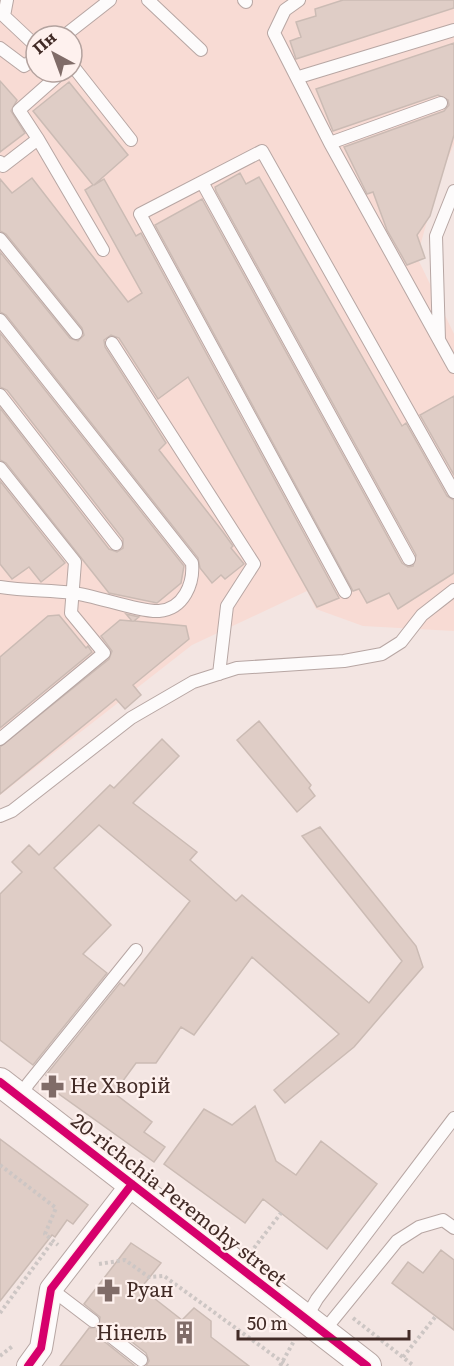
<svg xmlns="http://www.w3.org/2000/svg" width="454" height="1366" viewBox="0 0 454 1366" font-family="Literata,serif">
  <rect width="100%" height="100%" fill="#f3e5e2"/>
  <!-- built -->
  <path fill="#f8dbd4" fill-rule="evenodd" d="M0,0H454V144L438,182L417,257L454,334V631L363,626L316,609L307,591L192,645L0,795ZM36,36H72V72H36Z"/>
  <!-- building -->
  <path fill="#dfcdc6" stroke="#cbbbb4" stroke-width="1.5" d="M343,0H454V8L296,59L290,41L301,37L296,22L316,16L315,9Z
    M454,43V135L430,216L417,235L425,258L407,265L387,230L373,192L367,194L344,147L444,111L449,105L448,100L438,95L333,131L316,89Z
    M0,81L17,100L11,111L25,133L0,152Z
    M69,82L128,155L94,185L104,179L136,236L141,233L339,598L317,607L188,377L158,399L119,338L111,335L104,340L105,347L166,443L159,450L223,532L233,546L231,548L244,564L225,579L221,575L212,583L200,568L198,558L6,315L0,312V252L70,338L78,341L84,335L82,328L6,234L0,231V179L12,193L32,178L128,302L142,293L85,190L93,185L33,111Z
    M240,173L246,184L259,177L402,426L406,423L447,496L454,500V573L398,609L389,593L367,603L359,589L353,591L155,225L202,199L402,563L408,567L413,566L416,555L216,191L215,187Z
    M0,333L184,566L181,583L157,603L109,593L6,463L0,460V408L109,549L117,552L123,548V539L7,390L0,387Z
    M454,396V475L420,415Z
    M0,481L65,563L41,582L29,567L12,579L0,564Z
    M126,614L139,617L134,621L186,626L189,639L133,685L141,695L125,709L116,699L0,794V747L109,659L112,651L101,636L120,620L132,621Z
    M59,615L86,648L88,646L92,652L0,728V657L48,616Z
    M259,721L311,785L309,788L315,796L297,812L237,740Z
    M162,739L179,756L133,803L197,852L190,860L236,901L242,895L369,1003L402,961L302,836L320,827L416,946L423,967L354,1047L285,1103L274,1090L339,1034L252,957L194,1035L181,1027L156,1063H136L114,1093L152,1122L144,1132L165,1147L154,1162L45,1084L50,1078L46,1075L120,983L124,986L190,901L99,825L54,868L111,925L83,954L107,973L33,1065L0,1040V894L22,872L12,862L29,845L39,855L110,785L114,788Z
    M255,1106L276,1161L296,1175L321,1141L377,1184L327,1249L263,1199L245,1223L164,1164L204,1109L232,1125Z
    M0,1139L88,1205L73,1224L67,1220L55,1237L52,1235L0,1301Z
    M131,1243L161,1263L141,1288L182,1320L194,1308L211,1321V1337L249,1366H146L149,1361L146,1353L110,1325L99,1326L100,1317L84,1304Z
    M441,1250L454,1260V1330L392,1283L408,1262L423,1273Z
    M99,1327L97,1331L100,1338L135,1366H60L89,1328Z"/>
  <g fill="none" stroke-linecap="round" stroke-linejoin="round">
    <defs>
      <path id="service" d="M7,0L4,16L36,46
        M148,0L201,50
        M244,0L246,2
        M299,0L285,10L274,33L330,143L439,340
        M64,36L110,0
        M0,48L24,66L36,58
        M72,65L131,140
        M299,77L454,30
        M38,139L19,110L62,72
        M330,143L441,103
        M0,162L3,166L38,139L103,250
        M202,182L409,559
        M454,191L436,236L439,340L454,367
        M0,239L76,333
        M0,320L192,563C194,583 184,609 159,611C139,612 97,596 73,593C49,590 24,591 0,587
        M112,343L254,564L227,606L219,674
        M0,395L116,544
        M0,468L75,562L71,613L104,653L0,739
        M345,592L140,214L262,151L454,492
        M0,816L12,811L131,718L193,682L237,668L344,661L382,654L401,642L422,615L454,590
        M20,1098L28,1084L136,950
        M51,1289L93,1321
        M306,1318L317,1299L454,1118
        M105,1332L141,1360
        M323,1332L397,1241L419,1227L443,1220L454,1228"/>
      <path id="minor" d="M28,1366L41,1348L51,1289L132,1184"/>
      <path id="tertiary" d="M0,1082L367,1366"/>
    </defs>
    <!-- service casing -->
    <use href="#service" stroke="#b7a6a3" stroke-width="14"/>
    <!-- minor casing -->
    <use href="#minor" stroke="#b7a6a3" stroke-width="24"/>
    <!-- tertiary casing -->
    <use href="#tertiary" stroke="#b7a6a3" stroke-width="30"/>
    <!-- path -->
    <path stroke="#cdc6c4" stroke-width="4" stroke-dasharray="3 3" stroke-linecap="butt" d="M0,1165L56,1208L45,1234L58,1245
      M254,1248L281,1213
      M99,1264L125,1260L149,1277L164,1276L288,1366
      M0,1313L53,1241
      M353,1318L414,1366
      M0,1356L14,1345
      M403,1357L436,1316
      M280,1366L294,1341"/>
    <!-- service -->
    <use href="#service" stroke="#fdfbfb" stroke-width="12"/>
    <!-- minor -->
    <use href="#minor" stroke="#fdfbfb" stroke-width="22"/>
    <!-- tertiary -->
    <use href="#tertiary" stroke="#fdfbfb" stroke-width="28"/>
    <defs>
      <path id="cycleway" d="M0,1082L367,1366
        M28,1366L41,1348L51,1289L132,1184"/>
    </defs>
    <!-- cycleway casing -->
    <use href="#cycleway" stroke="#fef1ee" stroke-width="11"/>
    <!-- cycleway -->
    <use href="#cycleway" stroke="#d6006c" stroke-width="8"/>
  </g>
  <!-- icons -->
  <defs>
    <symbol id="pharmacy-bare" viewBox="-9 -9 18 18"><path d="M-2-6h4v4h4v4h-4v4h-4v-4h-4v-4h4Z" fill="#806c68" stroke="#fef1ee" stroke-width="2.5" paint-order="stroke"/></symbol>
    <symbol id="building-bare" viewBox="-9 -9 18 18"><path d="M-4-6H4V6H1V3H-1V6H-4ZM-2.5-4.3h1.7v1.8h-1.7ZM.8-4.3h1.7v1.8H.8ZM-2.5-1h1.7V.8h-1.7ZM.8-1h1.7V.8H.8Z" fill="#806c68" stroke="#fef1ee" stroke-width="2.5" paint-order="stroke"/></symbol>
  </defs>
  <g fill-rule="evenodd">
    <use href="#pharmacy-bare" x="36" y="1070" width="33" height="33"/>
    <use href="#pharmacy-bare" x="92" y="1274" width="33" height="33"/>
    <use href="#building-bare" x="168" y="1316" width="33" height="33"/>
  </g>
  <g text-anchor="middle" stroke-width="4.5" stroke-linejoin="round" paint-order="stroke">
    <!-- poi labels -->
    <g font-size="20" fill="#422b26" stroke="#fef1ee" text-anchor="start">
      <text x="70" y="1093">Не Хворій</text>
      <text x="126" y="1297">Руан</text>
      <text x="167" y="1340" text-anchor="end">Нінель</text>
    </g>
    <!-- street labels -->
    <g font-size="20" fill="#422b26" stroke="#fef1ee">
      <text transform="translate(179 1200) rotate(38)" y="7">20-richchia Peremohy street</text>
    </g>
  </g>
  <!-- north arrow -->
  <g transform="translate(54 54) rotate(319)"><circle r="28" fill="#fef1ee" stroke="#b3a29e" stroke-width="1.5"/>
  <path d="M0-4.5L10 22L0 15L-10 22Z" fill="#806c68"/>
  <text y="-9" font-size="16" font-weight="bold" text-anchor="middle" fill="#422b26">Пн</text>
  </g>
  <!-- scale -->
  <path d="M238 1330v9h171v-9" fill="none" stroke="#422b26" stroke-width="3"/>
  <text x="247" y="1330" font-size="18" fill="#422b26" stroke="#fef1ee" stroke-width="4.5" paint-order="stroke">50 m</text>
</svg>
